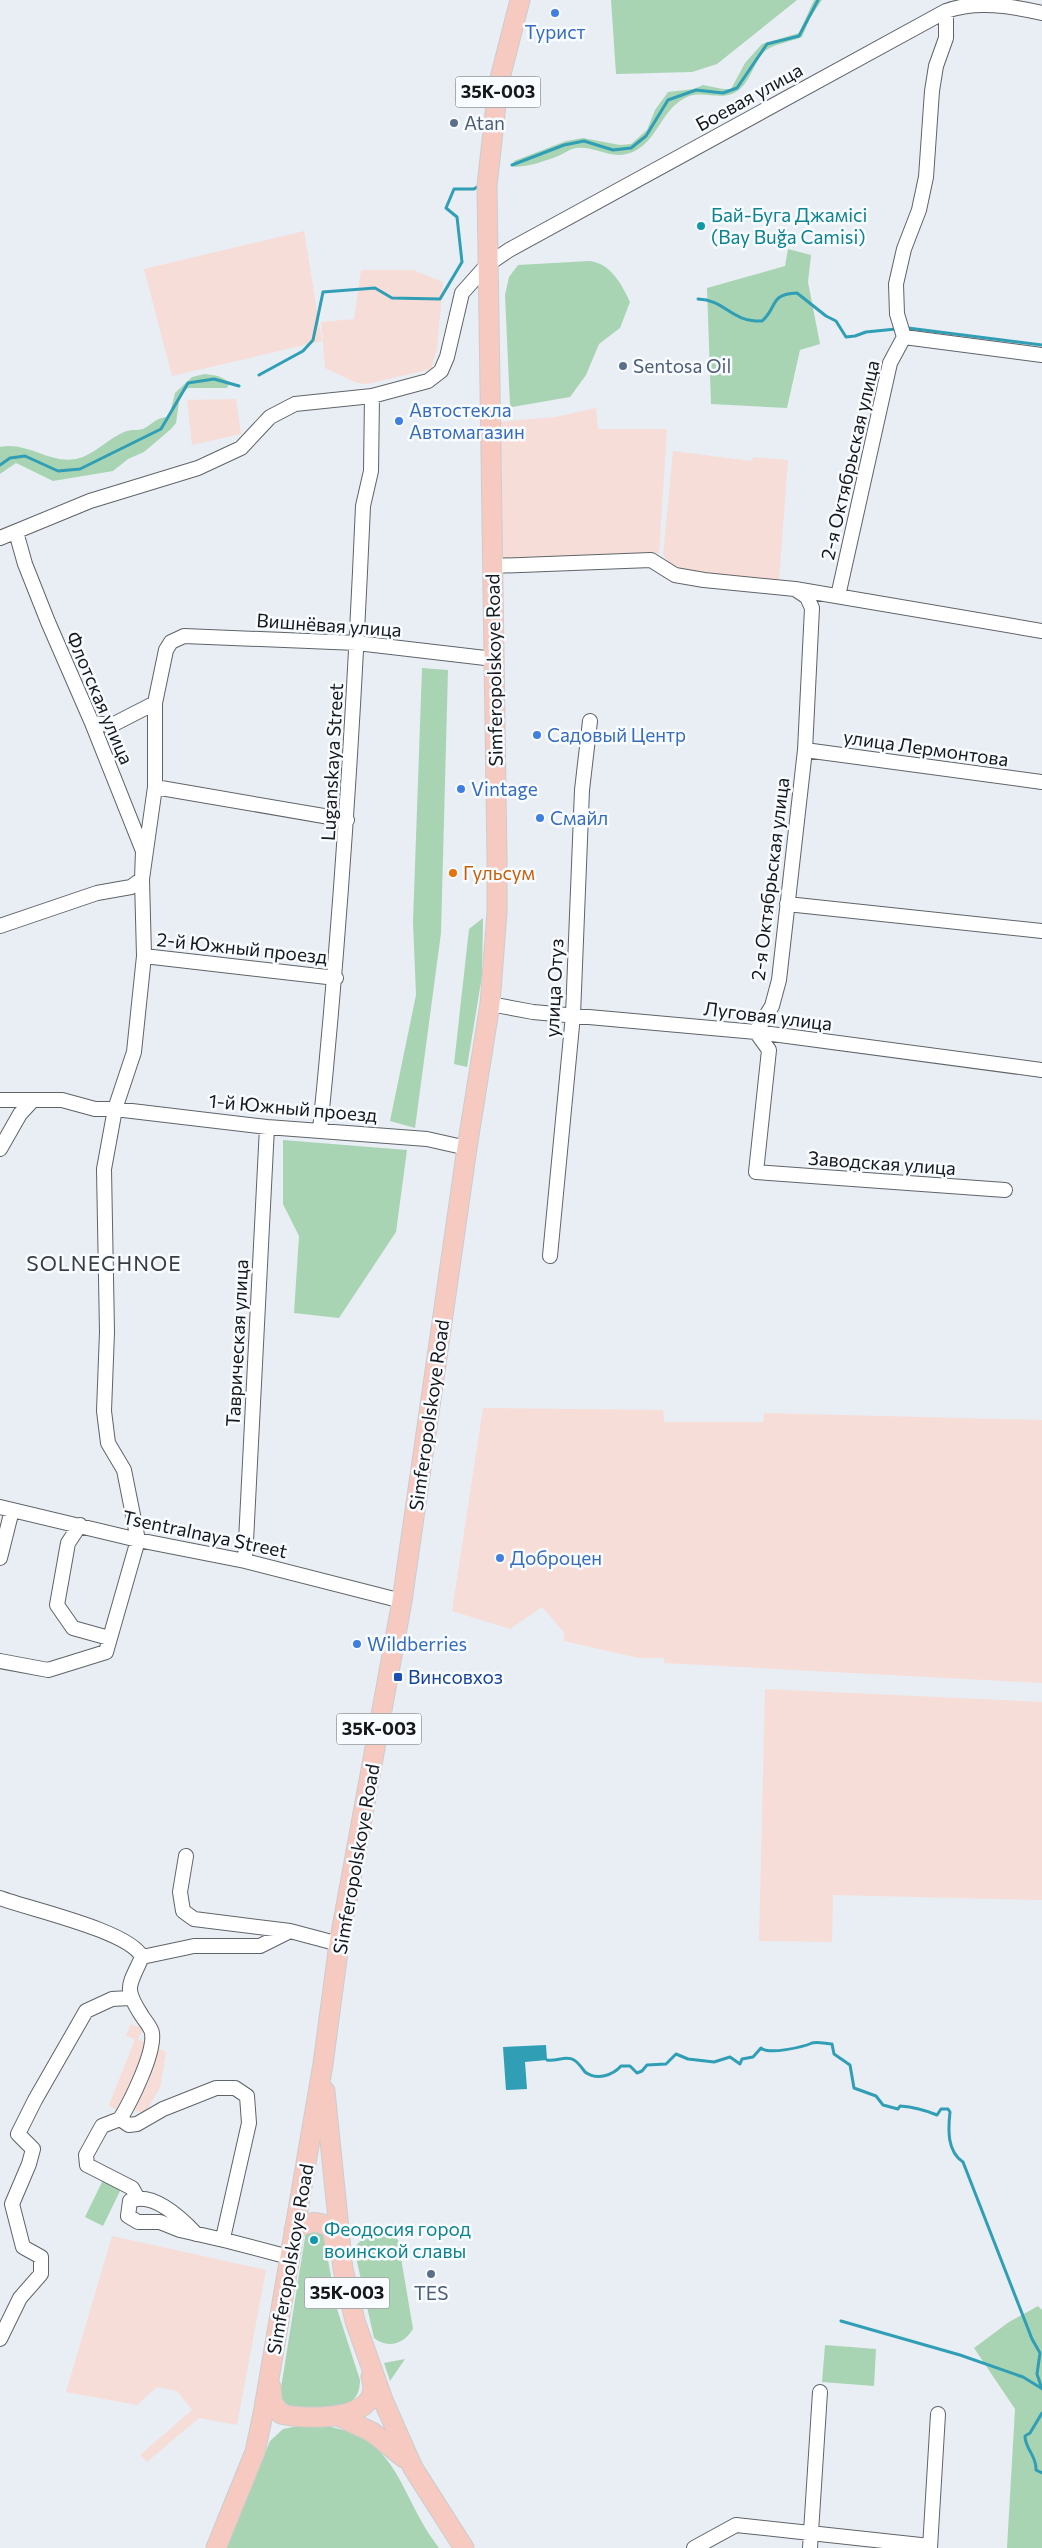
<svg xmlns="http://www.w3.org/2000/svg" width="1042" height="2548" viewBox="0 0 1042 2548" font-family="Commissioner,sans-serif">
  <rect width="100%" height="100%" fill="#e8eef4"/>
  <!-- industrial -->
  <path fill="#f7ddd7" d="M304,231L322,341L172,376L144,269Z
    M361,270H413L443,282L437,349L431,369L367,384L357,383L325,368L321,322L354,319Z
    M236,399L241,434L192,445L187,400Z
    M596,408L598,429H667L659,553L497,561V422L556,417Z
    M673,451L751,461L754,457L788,460L779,581L684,574L675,570L663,555Z
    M483,1408L663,1410L664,1422H763L764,1413L1042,1420V1683L664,1663V1658H639L564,1641V1632L542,1607L510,1629L452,1611Z
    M765,1689L1042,1702V1900L833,1895L832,1942L759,1941Z
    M131,2024L143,2029L138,2039L166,2052L160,2088L145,2113L132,2110L121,2114L109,2105L135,2039L126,2036Z
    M112,2236L266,2270L237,2425L199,2418L147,2462L140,2455L192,2410L177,2391L157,2387L137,2405L66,2392Z"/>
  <!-- green -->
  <path fill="#a8d4b3" d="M611,0H797L717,64L692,72L616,74Z
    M814,0H822L810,18L802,37C791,42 772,44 764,52C754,62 751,79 741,88C725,104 704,89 687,97C662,108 659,138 635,151C612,162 598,146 576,148C569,149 564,154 558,156C543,162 530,166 514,167V161L566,141L583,138L620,145L631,144L647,130L655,110L668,92L694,89L703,85L723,89H731L745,63L762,44L799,33Z
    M788,249L811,255L808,282L820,344L800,350L787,408L711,404L707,288L785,266Z
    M589,261C611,263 622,285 630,302L620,328L599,344L586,375L570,397L512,407L510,405L505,295L509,277L518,265Z
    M205,374L218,376L230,382L227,388H188L180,395L176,423L171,429L144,452L128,459L113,471L53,481L16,463L0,474V447C27,441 49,464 76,459C93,456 111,436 127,431C133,429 140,431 145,428C155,422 157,417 169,417L175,393L192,377Z
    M422,668L448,670L441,933L415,1128L390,1121L416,995L413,922Z
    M483,918L482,976L467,1067L454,1064L469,929Z
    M283,1140L407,1150L396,1232L339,1318L294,1313L299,1236L283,1204Z
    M103,2180L121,2189L103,2226L85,2217Z
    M306,2231L323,2233L337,2309L360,2380C360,2408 337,2409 315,2408C307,2408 296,2409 288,2405C282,2402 281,2395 281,2388Z
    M390,2232L398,2240L413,2329C404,2344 388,2349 374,2338L354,2248L364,2237Z
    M1038,2306L1042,2310V2548H1007L1015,2409L974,2348L1009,2322Z
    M825,2345L876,2349L874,2386L822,2382Z
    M405,2359L390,2381L384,2363Z
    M309,2424C401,2431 394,2488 439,2548H226L270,2441L283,2429Z"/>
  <!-- water -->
  <path fill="#309eb5" d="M546,2045L547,2060L525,2062L527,2089L506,2090L503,2047Z"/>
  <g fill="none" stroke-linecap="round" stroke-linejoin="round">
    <!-- stream -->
    <path stroke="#309eb5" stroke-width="3" d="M512,165L564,145L584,141L613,150L631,148L646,136L668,100L696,90L723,93L737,88L767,44L799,36L818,0
      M698,299C726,300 730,322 762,321C778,307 769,294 797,293L826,316L836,321L846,337L855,336L866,332L896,329
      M908,328L1042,345
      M259,375L303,351L313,340L323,292L375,288L392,298L440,299L462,262L457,217L446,208L454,189H474L480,185
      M0,465L10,458L25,456L58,471L80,469L161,429L188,383L214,379L239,386
      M547,2060C556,2062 566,2055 574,2060C578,2062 582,2068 585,2072C597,2081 613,2075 621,2066H630L637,2073L642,2071L647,2065L666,2064L676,2054L688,2059L714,2062L730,2057L740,2064L742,2059L753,2057L761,2048C769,2055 803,2047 812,2043C817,2041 827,2044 832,2044L834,2054L850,2065L854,2088L876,2096L883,2105L898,2109L900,2106C913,2107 925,2110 937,2115L941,2109H948L950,2112C948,2130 947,2151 963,2162L1032,2339L1040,2353L1037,2374L1042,2389
      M841,2321L960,2355L1023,2377L1041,2388
      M1042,2413L1030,2433L1025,2436C1025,2449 1037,2456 1036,2470L1042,2473"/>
    <defs>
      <path id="minor" d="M904,337L1042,355
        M0,538L90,501L198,468L241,448L270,417L295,404L372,396L428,381L441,371L447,357L462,293L487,265L509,250L946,11C976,0 1012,6 1042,13
        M493,566L651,560L675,575L704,580L795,589L1042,631
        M795,589L807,597L812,608L805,750L779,980L772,1006L756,1032L769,1050L756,1172L1005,1190
        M838,596L890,363L904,337L897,314L896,284L904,249L919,210L926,177L932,91L936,66L946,38V11
        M92,723L112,725L155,703
        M805,750L1042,782
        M155,787L347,820
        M787,904L1042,931
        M0,926L97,893L131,887L142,879L143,851L92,723L48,622L25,564L16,532
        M144,956L336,978
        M490,1004L533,1012L756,1032L1042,1070
        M0,1100H62L95,1109H115L267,1127L427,1139L467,1148
        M320,1130C341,922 354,714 363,506L371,471L372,396
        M0,1149L20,1114L32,1101
        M550,1256L573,1015L582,790L590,721
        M0,1507L138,1540L245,1561L402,1601
        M80,1525L68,1543L57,1605L73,1628L109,1638
        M0,1558L12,1510
        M245,1561L267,1127
        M0,1661L48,1670L106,1652L138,1540L124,1470L108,1443L104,1411L107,1332L104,1169L115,1109L134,1052L144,956L142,879L155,787V703L166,650L171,642L184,636L357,643L494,659
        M186,1856L180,1892L183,1911L194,1919L290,1931
        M0,1898C29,1909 130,1931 142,1957L194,1946H260L290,1931L339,1944
        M142,1957C129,1986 123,1987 142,2016C145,2021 151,2027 152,2033C155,2053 131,2101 120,2119L129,2125L137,2124L163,2109L216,2088H235L247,2096L249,2123L223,2238L228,2241L289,2257
        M120,2119L102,2126L86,2155L87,2165L132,2188L137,2197
        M196,2234C181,2218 153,2191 130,2201L128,2216L138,2222H160L180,2230L228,2241
        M0,2339L20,2298L41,2274V2257L23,2247L12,2204L29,2164L33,2149L18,2134L35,2100L86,2011L112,1999L130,1998
        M694,2548L736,2525L930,2546
        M810,2548L820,2392
        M930,2548L938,2414"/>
      <path id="major" d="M325,2091L343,2269L355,2321L383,2400L413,2468L464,2548
        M294,2230C308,2221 317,2220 332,2228L335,2244
        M271,2387L272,2402L281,2414C307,2420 386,2422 371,2377
        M338,2416L372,2432L404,2458
        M216,2548L255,2452L263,2414L323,2064L339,1944L402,1601L467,1148L490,1004L497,912V857L487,186L498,86L520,0"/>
    </defs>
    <!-- minor casing -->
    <use href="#minor" stroke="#5f6469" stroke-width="16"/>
    <!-- major casing -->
    <use href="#major" stroke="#cccccd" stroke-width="21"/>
    <!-- minor -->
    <use href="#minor" stroke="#fff" stroke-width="14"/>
    <!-- major -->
    <use href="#major" stroke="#f7cac1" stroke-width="19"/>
  </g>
  <!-- markers -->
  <g fill="#3f7fe0" stroke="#f8fbff" stroke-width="2">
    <circle cx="555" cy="13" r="5"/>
    <circle cx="399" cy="421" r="5"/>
    <circle cx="537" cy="735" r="5"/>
    <circle cx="461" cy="789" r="5"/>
    <circle cx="540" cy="818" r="5"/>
    <circle cx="500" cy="1558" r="5"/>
    <circle cx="357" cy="1644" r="5"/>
  </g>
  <g fill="#5c6f8a" stroke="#f8fbff" stroke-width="2">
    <circle cx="454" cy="123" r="5"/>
    <circle cx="623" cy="366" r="5"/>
    <circle cx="431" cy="2274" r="5"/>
  </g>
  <g fill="#0f9aa8" stroke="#f8fbff" stroke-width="2">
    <circle cx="701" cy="226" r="5"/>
    <circle cx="314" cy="2240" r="5"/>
  </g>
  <circle fill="#e8710a" stroke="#f8fbff" stroke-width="2" cx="453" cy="873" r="5"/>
  <rect fill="#1a4fb4" stroke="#f8fbff" stroke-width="2" x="393" y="1672" width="10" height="10" rx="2.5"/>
  <g text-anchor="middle" stroke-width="5" stroke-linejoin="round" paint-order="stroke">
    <!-- shield labels -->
    <g fill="#f8fbff" stroke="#5a5c5f" stroke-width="1">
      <rect x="455.5" y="76.5" width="85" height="31" rx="4"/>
      <rect x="336.5" y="1713.5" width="85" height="31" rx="4"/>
      <rect x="304.5" y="2277.5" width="85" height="31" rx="4"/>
    </g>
    <g font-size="18" font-weight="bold" fill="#16181a">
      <text x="498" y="98">35К-003</text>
      <text x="379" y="1735">35К-003</text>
      <text x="347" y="2299">35К-003</text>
    </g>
    <!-- shop labels -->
    <g font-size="19" fill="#366cbe" stroke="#f8fbff" text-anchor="start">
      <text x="555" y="39" text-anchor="middle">Турист</text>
      <text x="409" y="417">Автостекла<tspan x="409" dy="22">Автомагазин</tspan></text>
      <text x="547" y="742">Садовый Центр</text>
      <text x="471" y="796">Vintage</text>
      <text x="550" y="825">Смайл</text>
      <text x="510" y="1565">Доброцен</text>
      <text x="367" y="1651">Wildberries</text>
    </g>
    <!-- street labels -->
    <g font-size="19" fill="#16181a" stroke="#f8fbff">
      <text transform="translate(749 97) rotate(-29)" y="7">Боевая улица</text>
      <text transform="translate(850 460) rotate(-77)" y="7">2-я Октябрьская улица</text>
      <text transform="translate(329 625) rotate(4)" y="7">Вишнёвая улица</text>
      <text transform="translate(494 670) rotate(-91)" y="7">Simferopolskoye Road</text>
      <text transform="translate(100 698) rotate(67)" y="7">Флотская улица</text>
      <text transform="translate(926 748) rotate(8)" y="7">улица Лермонтова</text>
      <text transform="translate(332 762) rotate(-87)" y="7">Luganskaya Street</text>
      <text transform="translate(770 879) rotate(-83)" y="7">2-я Октябрьская улица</text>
      <text transform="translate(242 948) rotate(6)" y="7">2-й Южный проезд</text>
      <text transform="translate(554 988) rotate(-87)" y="7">улица Отуз</text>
      <text transform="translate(768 1016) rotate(7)" y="7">Луговая улица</text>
      <text transform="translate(293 1108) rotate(5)" y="7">1-й Южный проезд</text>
      <text transform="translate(882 1163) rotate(4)" y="7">Заводская улица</text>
      <text transform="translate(237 1343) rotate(-87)" y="7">Таврическая улица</text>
      <text transform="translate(429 1415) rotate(-82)" y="7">Simferopolskoye Road</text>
      <text transform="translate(205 1534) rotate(12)" y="7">Tsentralnaya Street</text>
      <text transform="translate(356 1859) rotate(-80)" y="7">Simferopolskoye Road</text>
      <text transform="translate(290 2259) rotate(-80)" y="7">Simferopolskoye Road</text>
    </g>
    <!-- service labels -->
    <g font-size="19" fill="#4e5e75" stroke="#f8fbff" text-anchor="start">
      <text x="464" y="130">Atan</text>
      <text x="633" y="373">Sentosa Oil</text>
      <text x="431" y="2300" text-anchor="middle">TES</text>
    </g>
    <!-- culture labels -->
    <g font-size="19" fill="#0d838f" stroke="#f8fbff" text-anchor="start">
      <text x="711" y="222">Бай-Буга Джамісі<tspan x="711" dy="22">(Bay Buğa Camisi)</tspan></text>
      <text x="324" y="2236">Феодосия город<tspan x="324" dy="22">воинской славы</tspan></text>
    </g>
    <!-- food labels -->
    <g font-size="19" fill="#c56008" stroke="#f8fbff" text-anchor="start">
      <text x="463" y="880">Гульсум</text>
    </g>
    <!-- transit labels -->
    <g font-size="19" fill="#164399" stroke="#f8fbff" text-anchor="start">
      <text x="408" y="1684">Винсовхоз</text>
    </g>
    <!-- quarter labels -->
    <g font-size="21" letter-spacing="1" fill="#393e42" stroke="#f8fbff">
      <text x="104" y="1271">SOLNECHNOE</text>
    </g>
  </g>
</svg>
